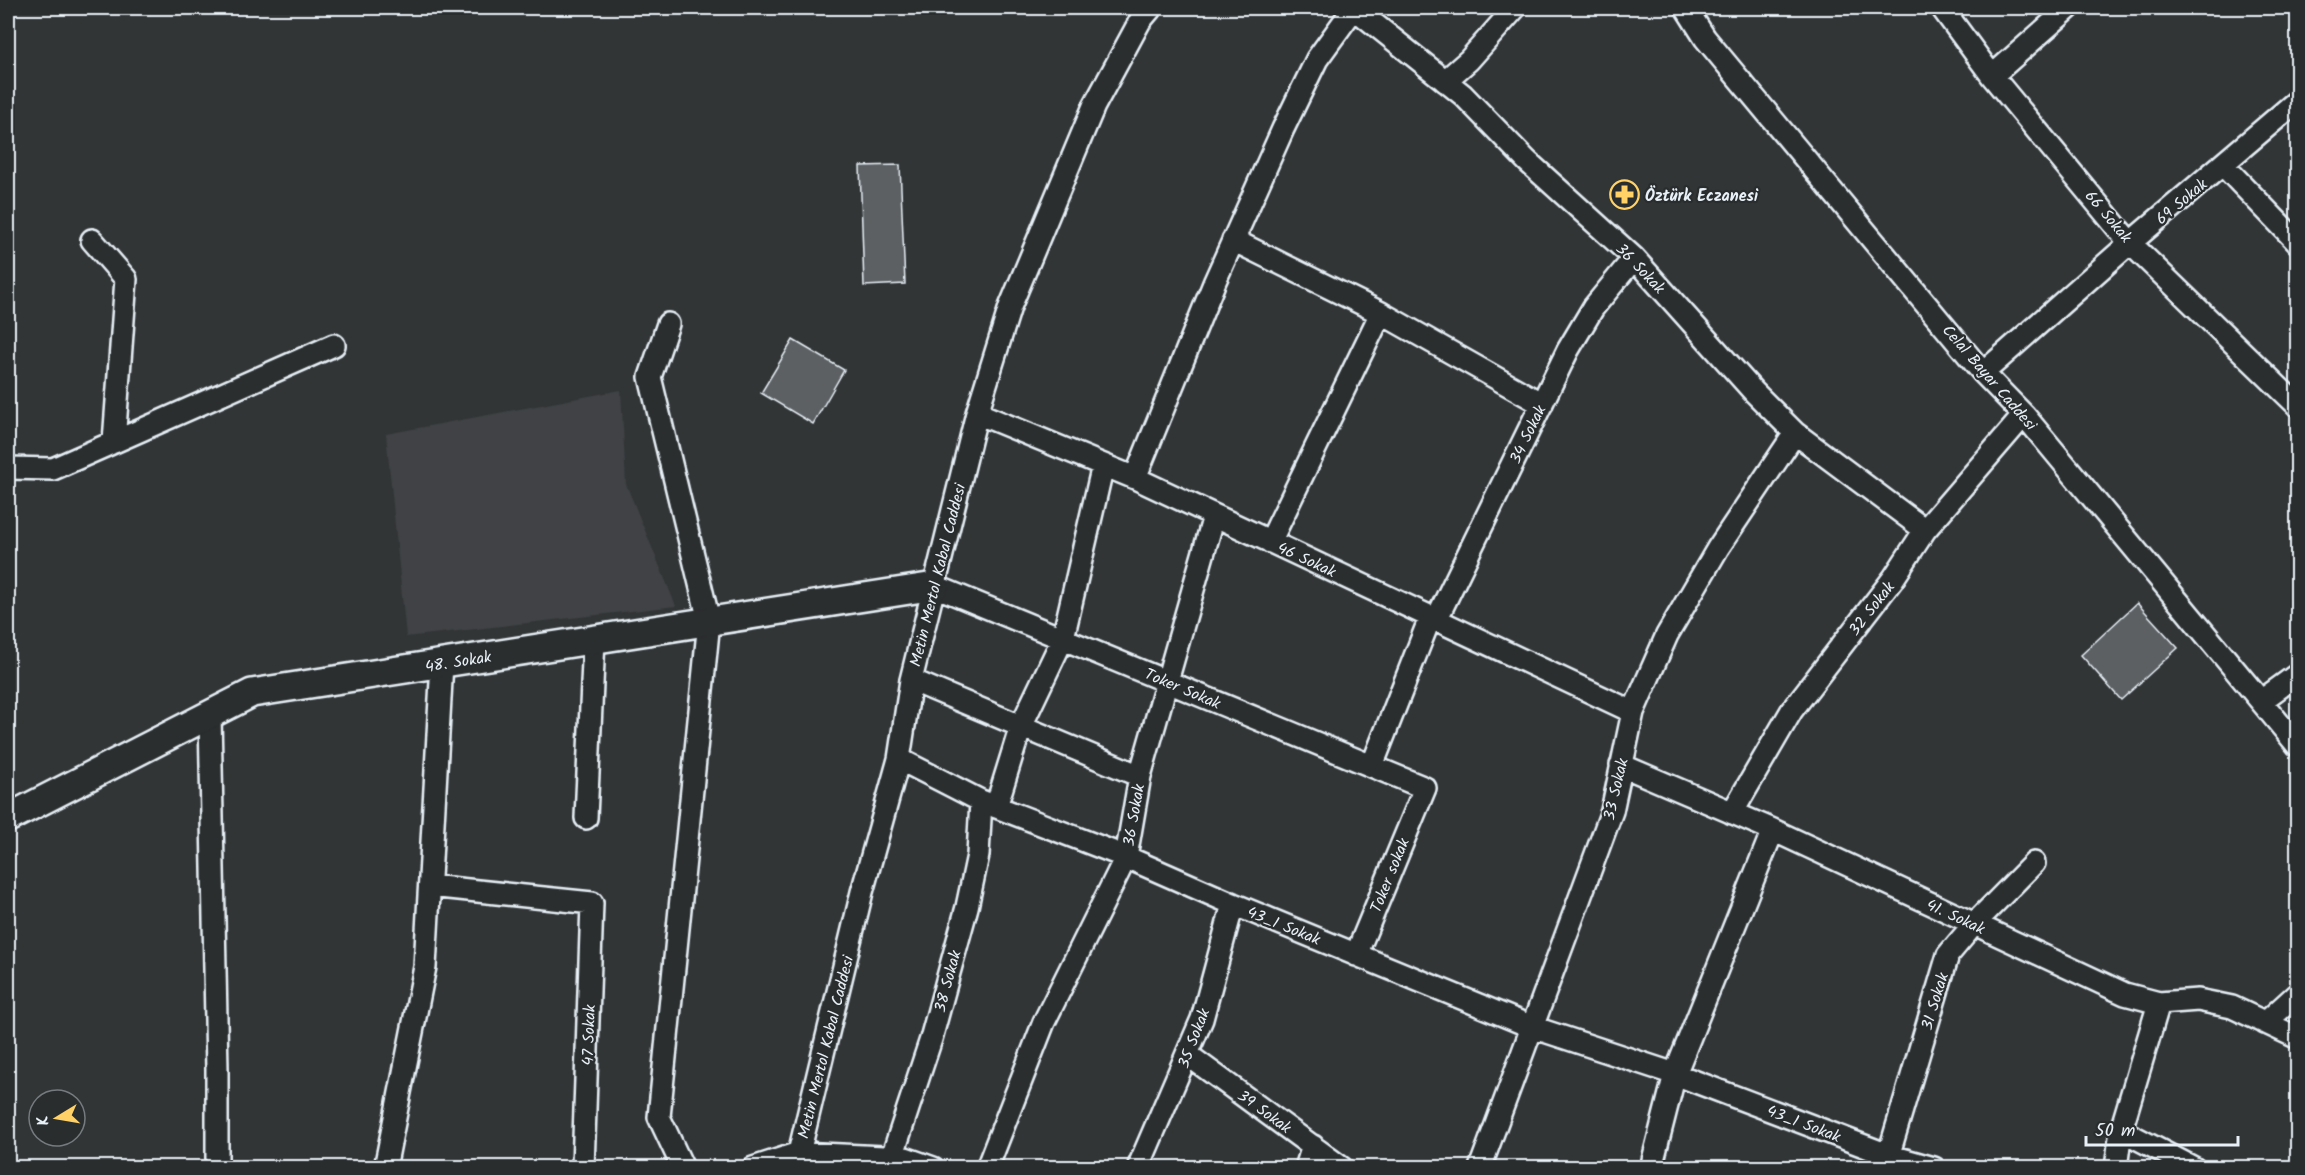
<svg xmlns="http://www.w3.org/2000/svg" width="2305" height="1175" viewBox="0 0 2305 1175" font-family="Kalam,sans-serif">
  <rect width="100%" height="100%" fill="#323536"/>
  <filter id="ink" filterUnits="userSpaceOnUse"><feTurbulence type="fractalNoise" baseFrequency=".0167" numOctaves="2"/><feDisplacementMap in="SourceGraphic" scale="12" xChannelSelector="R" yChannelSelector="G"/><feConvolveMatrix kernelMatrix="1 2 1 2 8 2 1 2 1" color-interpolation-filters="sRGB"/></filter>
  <g filter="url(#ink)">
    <!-- built -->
    <path fill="#3f4244" d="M621,390L626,484L676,606L406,637L386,434Z"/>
    <!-- building -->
    <path fill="#5c6063" stroke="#e8f1f8" stroke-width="1.5" d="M900,165L905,284L864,286L860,166Z
      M793,340L844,370L813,424L761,393Z
      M2137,603L2178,648L2121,700L2081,655Z"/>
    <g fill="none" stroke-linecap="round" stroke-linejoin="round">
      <defs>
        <path id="minor" d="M1354,8L1463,95L1527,161L1634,258L1754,392L1795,433L1925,530
          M1686,8L1705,38L1983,373L2024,415L2298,746
          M1942,8L1992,76L2130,243L2298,406
          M1992,76L2069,8
          M1445,81L1469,60L1515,8
          M2223,165L2298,243
          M92,240L126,279L114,442
          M1233,240L1381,313L1542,404
          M668,324L650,377L709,621L659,1117L683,1168
          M1983,373L2130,243L2298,100
          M977,413L1135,478L1633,712
          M8,468L53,469L334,345
          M1135,478L1215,281L1283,129L1317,59L1354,8
          M1270,542L1381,313
          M935,586L1425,788L1356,955
          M1436,620L1568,350L1593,308L1634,258
          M911,680L1140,776
          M2261,701L2298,674
          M210,715L217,1070V1168
          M899,759L981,801L1126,857L1233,904L1532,1027L1675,1074L1773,830
          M1621,765L1773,830L2125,994L2159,1003L2198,1000L2232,1007L2298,1038
          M1372,766L1430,618
          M996,807L1021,726L1063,638L1103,465
          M1732,813L1792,710L1893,579L1925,530L2024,415
          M586,818L594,639
          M430,886L592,903L583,1168
          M2265,1023L2298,993
          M1188,1055L1342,1168
          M2121,1130L2194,1168
          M892,1157L931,1039L967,907L978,855L981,801
          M1885,1167L1948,955L1974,924L2034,863
          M385,1168L425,967L442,663
          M753,1168L799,1153L905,1158L933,1168
          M800,1168L799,1153L862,892L899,759L911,680L977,413L1010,307L1094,106L1140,21L1151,8
          M987,1168L1044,1022L1126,857L1140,776L1214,516
          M1138,1168L1202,1019L1233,904
          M1306,1168L1313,1146
          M1480,1168L1612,811L1633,712L1667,635L1718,548L1795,433
          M1651,1168L1675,1074L1888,1155L1934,1168
          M2116,1168L2121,1130L2159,1003"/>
        <path id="major" d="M8,818L252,693L935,586"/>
      </defs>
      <!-- minor casing -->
      <use href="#minor" stroke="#e8f1f8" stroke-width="26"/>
      <!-- major casing -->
      <use href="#major" stroke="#e8f1f8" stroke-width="32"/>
      <!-- minor -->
      <use href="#minor" stroke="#2a2d2e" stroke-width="21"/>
      <!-- major -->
      <use href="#major" stroke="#2a2d2e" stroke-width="27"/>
    </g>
  </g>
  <!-- icons -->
  <defs>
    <symbol id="pharmacy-ring" viewBox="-11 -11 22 22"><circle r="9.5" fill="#2a2d2e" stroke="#ffd166" stroke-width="1.5"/><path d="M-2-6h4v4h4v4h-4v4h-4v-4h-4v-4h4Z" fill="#ffd166"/></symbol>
  </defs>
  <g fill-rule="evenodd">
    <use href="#pharmacy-ring" x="1608" y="178" width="33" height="33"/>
  </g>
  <g text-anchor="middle" stroke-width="4.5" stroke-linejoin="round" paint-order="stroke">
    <!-- poi labels -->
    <g font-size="16" font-weight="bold" fill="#e8f1f8" stroke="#2a2d2e" text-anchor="start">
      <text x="1645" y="201">Öztürk Eczanesi</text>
    </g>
    <!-- street labels -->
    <g font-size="16" fill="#e8f1f8" stroke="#2a2d2e">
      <text transform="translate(2181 201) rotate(-40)" y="6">69 Sokak</text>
      <text transform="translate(2109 216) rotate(50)" y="6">66 Sokak</text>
      <text transform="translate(1641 268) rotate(46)" y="6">36 Sokak</text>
      <text transform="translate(1990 377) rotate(49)" y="6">Celal Bayar Caddesi</text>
      <text transform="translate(1527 434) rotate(-64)" y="6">34 Sokak</text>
      <text transform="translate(1307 559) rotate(25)" y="6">46 Sokak</text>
      <text transform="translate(937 575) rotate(-76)" y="6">Metin Mertol Kabal Caddesi</text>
      <text transform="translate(1871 608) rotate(-52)" y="6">32 Sokak</text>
      <text transform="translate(458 661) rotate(-9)" y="6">48. Sokak</text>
      <text transform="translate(1183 688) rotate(23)" y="6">Toker Sokak</text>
      <text transform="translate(1615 789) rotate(-77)" y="6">33 Sokak</text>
      <text transform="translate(1133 815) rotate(-80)" y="6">36 Sokak</text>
      <text transform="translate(1389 875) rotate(-68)" y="6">Toker sokak</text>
      <text transform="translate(1956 916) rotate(25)" y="6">41. Sokak</text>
      <text transform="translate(1284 925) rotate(22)" y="6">43_1 Sokak</text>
      <text transform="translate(947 981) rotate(-75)" y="6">38 Sokak</text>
      <text transform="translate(1934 1001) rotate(-73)" y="6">31 Sokak</text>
      <text transform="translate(588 1035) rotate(-88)" y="6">47 Sokak</text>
      <text transform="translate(1193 1038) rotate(-69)" y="6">35 Sokak</text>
      <text transform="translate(825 1047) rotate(-76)" y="6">Metin Mertol Kabal Caddesi</text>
      <text transform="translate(1265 1111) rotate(36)" y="6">39 Sokak</text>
      <text transform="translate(1804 1123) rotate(21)" y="6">43_1 Sokak</text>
    </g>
  </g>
  <!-- margin -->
  <rect width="2305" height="1175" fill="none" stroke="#2a2d2e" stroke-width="30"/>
  <rect x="15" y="15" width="2275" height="1145" fill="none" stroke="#e8f1f8" stroke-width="2" filter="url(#ink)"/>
  <!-- north arrow -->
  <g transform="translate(57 1118) rotate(259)"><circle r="28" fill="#2a2d2e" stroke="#767b7f" stroke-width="1.5"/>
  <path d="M0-4.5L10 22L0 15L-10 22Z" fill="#ffd166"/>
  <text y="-9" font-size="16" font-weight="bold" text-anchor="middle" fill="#e8f1f8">K</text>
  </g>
  <!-- scale -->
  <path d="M2086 1136v9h152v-9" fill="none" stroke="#e8f1f8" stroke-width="3"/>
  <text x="2095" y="1136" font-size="18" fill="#e8f1f8" stroke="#2a2d2e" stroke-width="4.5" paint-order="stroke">50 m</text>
</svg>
